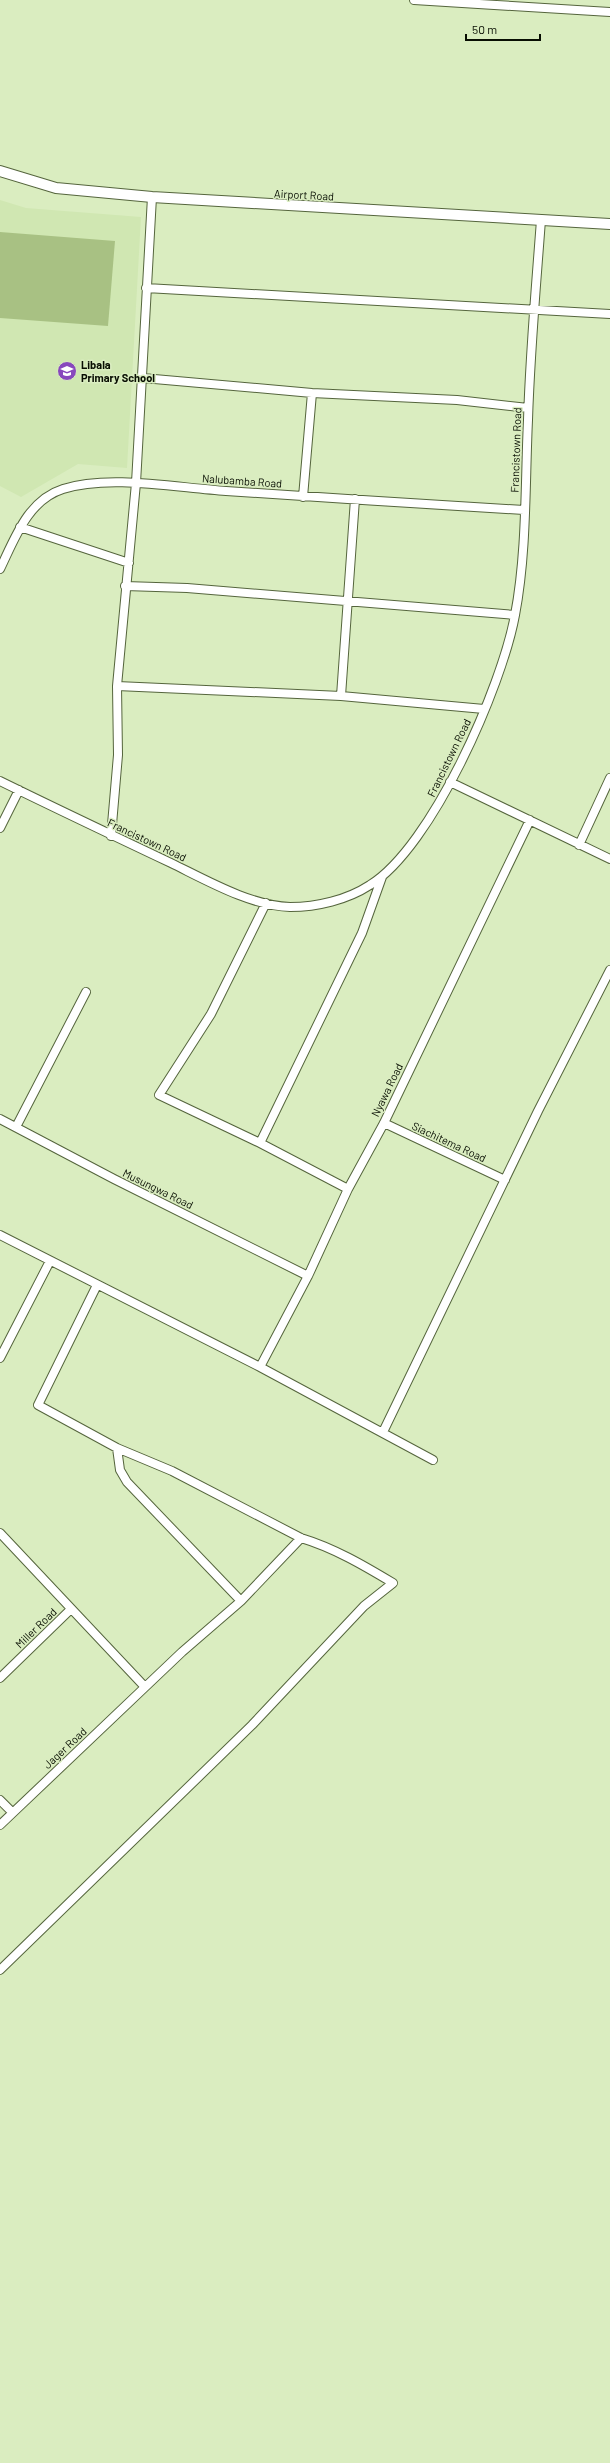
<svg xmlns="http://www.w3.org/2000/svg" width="610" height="2463" viewBox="0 0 610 2463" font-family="Barlow,sans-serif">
  <rect width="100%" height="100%" fill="#daedc0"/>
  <!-- built -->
  <path fill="#d0e7b2" d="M0,200L26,208L141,217L127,468L78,464L21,497L0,486Z"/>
  <!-- green -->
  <path fill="#a8c183" d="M0,232L115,241L108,326L0,318Z"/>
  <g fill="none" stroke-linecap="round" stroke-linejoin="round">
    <defs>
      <path id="minor" d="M414,0L610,12
        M146,288L610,314
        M143,378L312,393L457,400L528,408
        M303,497L312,393
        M20,527L129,563
        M0,569C15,538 28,500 63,489C109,474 178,488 226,491C325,498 425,504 524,510
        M125,586L187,588L515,615
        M117,686L341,696L484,709
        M341,696L355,499
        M0,781C57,809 114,836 171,863C206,880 251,906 290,907C317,907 347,900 370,885C432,847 502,686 515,615C527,552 525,483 528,420C530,353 536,287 541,220
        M450,782L610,859
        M0,828L19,790
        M111,836L118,755L117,686L136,483L152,197
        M579,845L610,778
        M266,903L211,1014L159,1095L260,1143L348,1189
        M0,1119L114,1179L308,1276
        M384,1123L505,1180
        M16,1127L86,992
        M260,1143L362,933L382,877
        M0,1235L260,1367L433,1460
        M0,1358L50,1261
        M260,1367L308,1276L348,1189L384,1123L530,820
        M383,1432L538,1111L610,970
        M0,1533L145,1687
        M241,1601L301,1538
        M0,1678L70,1610
        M0,1800L12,1812
        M0,1825L182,1652L241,1601L127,1482L120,1470L117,1448
        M0,1970L252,1725L364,1606L393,1583C363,1565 334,1548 301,1538L172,1471L117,1448L38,1405L97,1285"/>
      <path id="tertiary" d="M0,171L56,188L152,197L610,224"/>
    </defs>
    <!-- minor casing -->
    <use href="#minor" stroke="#55653d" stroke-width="10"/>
    <!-- tertiary casing -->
    <use href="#tertiary" stroke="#55653d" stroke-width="12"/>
    <!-- minor -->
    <use href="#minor" stroke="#fff" stroke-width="8"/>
    <!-- tertiary -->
    <use href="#tertiary" stroke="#fff" stroke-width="10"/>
  </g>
  <!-- icons -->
  <defs>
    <symbol id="school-disc" viewBox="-11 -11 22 22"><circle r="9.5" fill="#8848bd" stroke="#daedc0"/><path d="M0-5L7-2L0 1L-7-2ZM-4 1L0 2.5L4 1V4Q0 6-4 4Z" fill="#fff"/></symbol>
  </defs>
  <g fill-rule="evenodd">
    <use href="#school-disc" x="56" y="360" width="22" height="22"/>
  </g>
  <g text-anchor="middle" stroke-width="3" stroke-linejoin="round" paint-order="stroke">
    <!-- street labels -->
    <g font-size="11" fill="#080e02" stroke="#daedc0">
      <text transform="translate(304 195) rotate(3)" y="4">Airport Road</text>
      <text transform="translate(516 450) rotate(-88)" y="4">Francistown Road</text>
      <text transform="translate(242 481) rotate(4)" y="4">Nalubamba Road</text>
      <text transform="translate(449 758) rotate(-64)" y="4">Francistown Road</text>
      <text transform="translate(147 840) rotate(25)" y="4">Francistown Road</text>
      <text transform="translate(387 1090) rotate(-64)" y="4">Nyawa Road</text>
      <text transform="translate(449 1142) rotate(25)" y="4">Siachitema Road</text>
      <text transform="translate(158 1189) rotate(26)" y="4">Musungwa Road</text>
      <text transform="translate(36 1628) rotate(-44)" y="4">Miller Road</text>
      <text transform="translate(65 1748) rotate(-43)" y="4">Jager Road</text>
    </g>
    <!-- poi labels -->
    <g font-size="11" font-weight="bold" fill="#080e02" stroke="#daedc0" text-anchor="start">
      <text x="81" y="369">Libala<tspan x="81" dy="13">Primary School</tspan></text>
    </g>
  </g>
  <!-- scale -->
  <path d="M466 34v6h74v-6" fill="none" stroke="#080e02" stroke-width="2"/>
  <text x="472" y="34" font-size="12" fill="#080e02" stroke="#daedc0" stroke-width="3" paint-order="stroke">50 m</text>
</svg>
